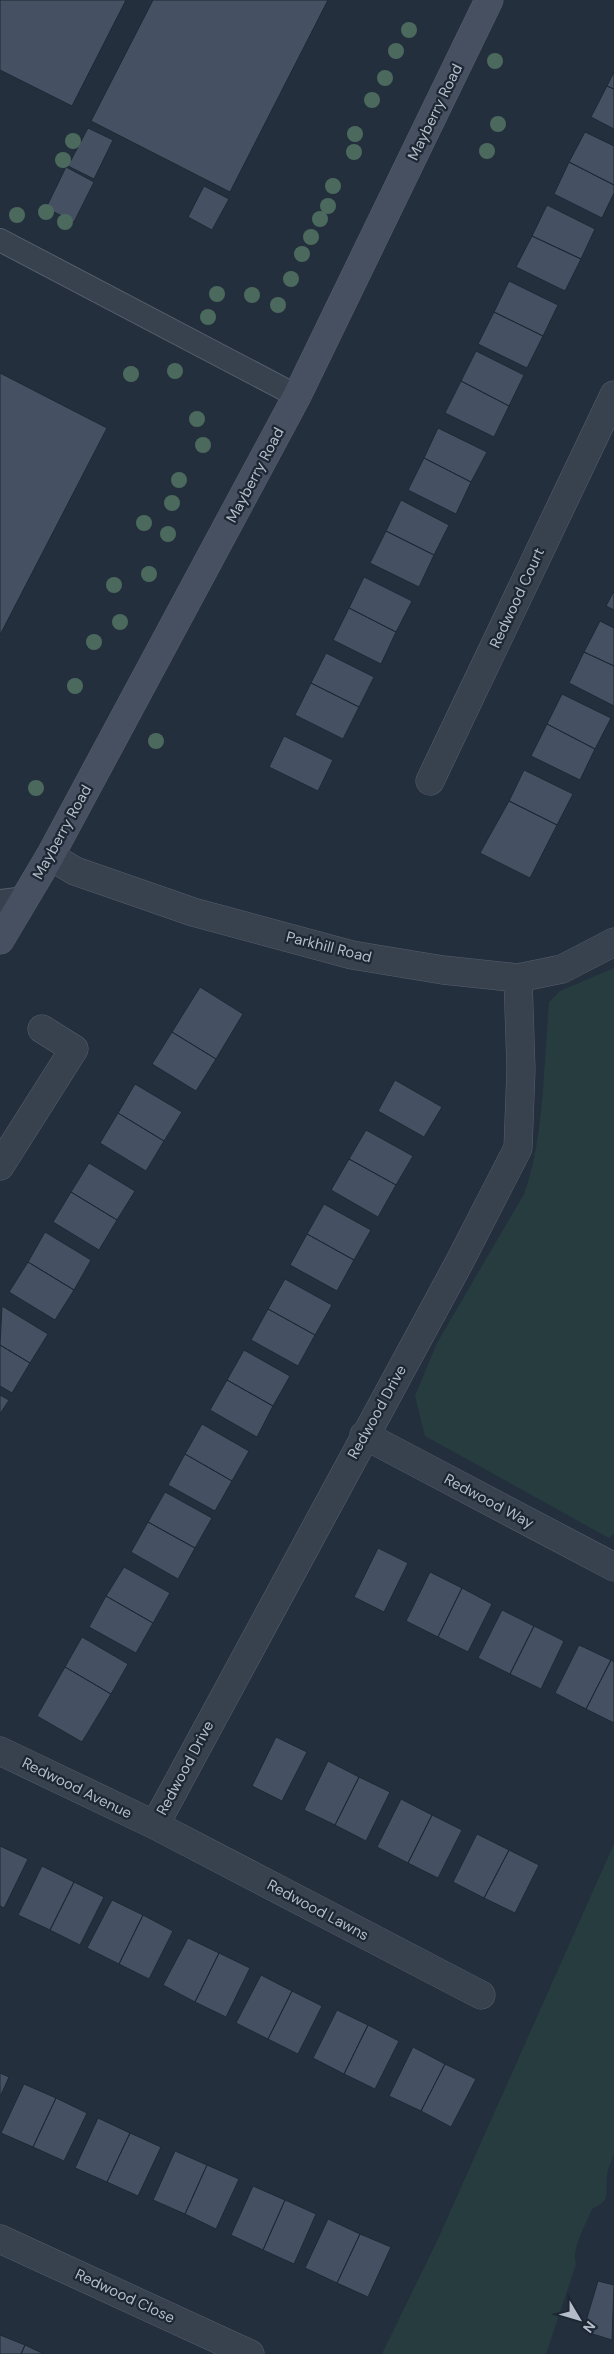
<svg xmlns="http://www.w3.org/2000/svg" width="614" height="2354" viewBox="0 0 614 2354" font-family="'DM Sans',sans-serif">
  <rect width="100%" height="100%" fill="#242f3e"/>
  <!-- green -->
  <path fill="#263c3f" d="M614,968V1534L609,1538L425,1436L415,1396L437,1343L524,1194C544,1141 544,1060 549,1002L560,991Z
    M614,1844V2154C612,2161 607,2170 607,2177C605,2194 612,2200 592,2209C586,2224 571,2249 576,2264L546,2354H382L438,2239Z"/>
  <!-- building -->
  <path fill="#455162" stroke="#1f2835" d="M0,0H126L72,106L0,70Z
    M153,0H328L230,192L91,121Z
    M614,72V89L607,86Z
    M607,86L614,89V129L591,117Z
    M88,128L113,140L94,179L68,166Z
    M585,132L614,146V185L569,162Z
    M569,162L614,185V193L602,218L554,194Z
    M66,167L94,182L74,222L46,208Z
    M204,186L229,199L212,230L188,217Z
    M547,205L595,229L581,259L532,236Z
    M532,236L581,259L565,291L516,267Z
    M509,281L558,305L543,336L494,312Z
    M494,312L543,336L527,368L478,344Z
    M476,351L524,375L509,406L461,381Z
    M0,373L107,428L0,635Z
    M461,381L509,406L494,437L445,413Z
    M438,428L487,452L471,482L424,458Z
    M424,458L471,482L456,514L408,490Z
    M401,500L449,525L434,555L386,531Z
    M386,531L434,555L419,587L370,563Z
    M364,577L412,601L396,632L349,608Z
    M614,591V610L606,606Z
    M349,608L396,632L381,664L333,640Z
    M600,621L614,628V666L584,652Z
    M584,652L614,666V706L569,683Z
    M326,653L374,677L359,707L311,683Z
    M311,683L359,707L343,739L295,715Z
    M562,694L611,718L595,749L547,724Z
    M547,724L595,749L580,780L531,756Z
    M284,736L333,760L318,791L269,767Z
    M524,770L573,794L557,825L509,801Z
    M509,801L557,825L530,878L480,853Z
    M200,987L243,1014L216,1059L172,1032Z
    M172,1032L216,1059L196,1091L152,1064Z
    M395,1080L442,1107L424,1137L378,1111Z
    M135,1084L182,1112L164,1141L118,1113Z
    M118,1113L164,1141L146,1171L100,1143Z
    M366,1130L413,1156L396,1185L349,1159Z
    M349,1159L396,1185L378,1217L331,1190Z
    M89,1163L135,1191L117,1220L71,1192Z
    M71,1192L117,1220L99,1250L53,1222Z
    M324,1204L371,1230L354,1260L307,1234Z
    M45,1232L91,1260L74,1290L28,1262Z
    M307,1234L354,1260L337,1291L290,1265Z
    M28,1262L74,1290L55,1320L9,1292Z
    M285,1279L332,1305L315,1335L268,1309Z
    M2,1306L48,1334L30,1363L0,1345Z
    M268,1309L315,1335L298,1366L251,1340Z
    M0,1345L30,1363L12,1393L0,1386Z
    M244,1350L290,1376L273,1406L227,1380Z
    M227,1380L273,1406L257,1437L210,1410Z
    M0,1395L9,1400L0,1414Z
    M202,1424L249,1451L232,1481L185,1454Z
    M185,1454L232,1481L215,1511L168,1485Z
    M165,1492L212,1518L195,1548L148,1522Z
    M148,1522L195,1548L178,1579L131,1552Z
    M378,1548L408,1563L384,1612L354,1597Z
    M124,1567L170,1593L153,1623L106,1596Z
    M430,1572L462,1588L438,1637L406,1621Z
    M462,1588L492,1604L468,1652L438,1637Z
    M106,1596L153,1623L136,1653L89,1627Z
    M502,1610L534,1626L510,1674L478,1658Z
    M534,1626L564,1641L541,1689L510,1674Z
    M82,1637L128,1664L111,1694L65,1667Z
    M579,1645L611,1660L586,1709L555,1693Z
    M611,1660L614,1662V1723L586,1709Z
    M65,1667L111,1694L82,1742L37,1716Z
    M276,1737L307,1752L282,1801L252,1786Z
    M328,1761L359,1777L335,1825L304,1810Z
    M359,1777L390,1792L366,1841L335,1825Z
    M401,1799L432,1815L408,1863L377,1847Z
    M432,1815L462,1830L438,1878L408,1863Z
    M477,1834L509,1850L484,1898L453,1882Z
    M0,1846L28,1859L4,1908L0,1906Z
    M509,1850L539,1865L515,1913L484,1898Z
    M42,1866L74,1882L50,1930L18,1915Z
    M74,1882L104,1897L80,1945L50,1930Z
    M112,1900L143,1915L119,1964L87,1948Z
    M143,1915L173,1931L149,1979L119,1964Z
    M188,1938L219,1953L195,2002L163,1985Z
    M219,1953L250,1968L226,2017L195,2002Z
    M261,1975L292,1991L268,2039L236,2023Z
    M292,1991L322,2006L298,2054L268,2039Z
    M337,2010L368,2025L344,2074L313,2058Z
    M368,2025L399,2041L375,2089L344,2074Z
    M413,2047L445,2064L421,2111L389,2096Z
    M445,2064L476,2079L451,2127L421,2111Z
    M0,2073L9,2077L0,2097Z
    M24,2084L56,2098L33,2147L1,2133Z
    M56,2098L87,2113L64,2161L33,2147Z
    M98,2118L130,2133L107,2182L75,2168Z
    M130,2133L161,2147L138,2196L107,2182Z
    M175,2151L207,2165L185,2214L153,2200Z
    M207,2165L239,2179L216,2229L185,2214Z
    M253,2186L285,2200L263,2250L231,2235Z
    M285,2200L316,2214L294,2264L263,2250Z
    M328,2219L360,2234L337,2283L305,2268Z
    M360,2234L391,2247L368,2297L337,2283Z
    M598,2281L614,2285L612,2340L583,2331Z
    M0,2335L25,2345L21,2354H0Z
    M25,2345L44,2354H21Z"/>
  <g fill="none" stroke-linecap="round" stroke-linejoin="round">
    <defs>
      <path id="lane" d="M0,240L297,396
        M0,901L25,898"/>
      <path id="street" d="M430,781L614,395
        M50,856L75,871L193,912L352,955L443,970L518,978L562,969L614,942
        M0,1166L74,1049L42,1029
        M364,1435L614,1567
        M0,1751L155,1825L481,1995
        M155,1825L460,1261L518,1148L521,1069L518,978
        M0,2239L250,2354"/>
      <path id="secondary" d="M0,940L50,856L297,396L489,0"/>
    </defs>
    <!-- lane casing -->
    <use href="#lane" stroke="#565f6c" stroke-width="24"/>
    <!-- street casing -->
    <use href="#street" stroke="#565f6c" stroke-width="29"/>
    <!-- secondary casing -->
    <use href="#secondary" stroke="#565f6c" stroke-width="29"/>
    <!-- lane -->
    <use href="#lane" stroke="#38414e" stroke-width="22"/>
    <!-- street -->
    <use href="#street" stroke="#38414e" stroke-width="28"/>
    <!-- secondary -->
    <use href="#secondary" stroke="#465061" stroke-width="28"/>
  </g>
  <!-- trees -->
  <g fill="#4b6a5d">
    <circle cx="409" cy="30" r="8"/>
    <circle cx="396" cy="51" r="8"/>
    <circle cx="495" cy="61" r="8"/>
    <circle cx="385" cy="78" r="8"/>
    <circle cx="372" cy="100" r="8"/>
    <circle cx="498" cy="124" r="8"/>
    <circle cx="355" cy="134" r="8"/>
    <circle cx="73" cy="141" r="8"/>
    <circle cx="487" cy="151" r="8"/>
    <circle cx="354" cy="152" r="8"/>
    <circle cx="63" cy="160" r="8"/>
    <circle cx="333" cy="186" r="8"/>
    <circle cx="328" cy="206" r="8"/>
    <circle cx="46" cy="212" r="8"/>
    <circle cx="17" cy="215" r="8"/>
    <circle cx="320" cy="219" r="8"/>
    <circle cx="65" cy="222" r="8"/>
    <circle cx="311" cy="237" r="8"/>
    <circle cx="302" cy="254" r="8"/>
    <circle cx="291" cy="279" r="8"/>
    <circle cx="217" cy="294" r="8"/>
    <circle cx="252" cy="295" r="8"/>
    <circle cx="278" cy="305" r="8"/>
    <circle cx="208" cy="317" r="8"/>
    <circle cx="175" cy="371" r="8"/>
    <circle cx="131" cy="374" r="8"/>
    <circle cx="197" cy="419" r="8"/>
    <circle cx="203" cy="445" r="8"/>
    <circle cx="179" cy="480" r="8"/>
    <circle cx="172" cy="503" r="8"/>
    <circle cx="144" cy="523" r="8"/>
    <circle cx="168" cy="534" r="8"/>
    <circle cx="149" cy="574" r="8"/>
    <circle cx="114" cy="585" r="8"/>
    <circle cx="120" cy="622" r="8"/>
    <circle cx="94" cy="642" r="8"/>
    <circle cx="75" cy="686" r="8"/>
    <circle cx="156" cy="741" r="8"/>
    <circle cx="36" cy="788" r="8"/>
  </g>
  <g text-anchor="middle" stroke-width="4.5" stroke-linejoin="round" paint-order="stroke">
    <!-- street labels -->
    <g font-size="15" fill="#b4bcc9" stroke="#1d2633">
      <text transform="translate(435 112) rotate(-64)" y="5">Mayberry Road</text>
      <text transform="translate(255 475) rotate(-62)" y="5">Mayberry Road</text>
      <text transform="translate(517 598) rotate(-65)" y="5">Redwood Court</text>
      <text transform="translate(62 832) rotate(-61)" y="5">Mayberry Road</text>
      <text transform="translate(329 947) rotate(14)" y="5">Parkhill Road</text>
      <text transform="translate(377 1412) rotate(-61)" y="5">Redwood Drive</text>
      <text transform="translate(489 1501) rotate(28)" y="5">Redwood Way</text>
      <text transform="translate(185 1768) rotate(-62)" y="5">Redwood Drive</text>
      <text transform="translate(77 1788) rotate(26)" y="5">Redwood Avenue</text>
      <text transform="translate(318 1910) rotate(28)" y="5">Redwood Lawns</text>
      <text transform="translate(125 2296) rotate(25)" y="5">Redwood Close</text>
    </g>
  </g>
  <!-- north arrow -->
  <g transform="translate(579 2319) rotate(128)" stroke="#1d2633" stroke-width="4" paint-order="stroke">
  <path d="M0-4L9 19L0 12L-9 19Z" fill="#b4bcc9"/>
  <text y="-8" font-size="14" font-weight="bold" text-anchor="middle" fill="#b4bcc9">N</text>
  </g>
</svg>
